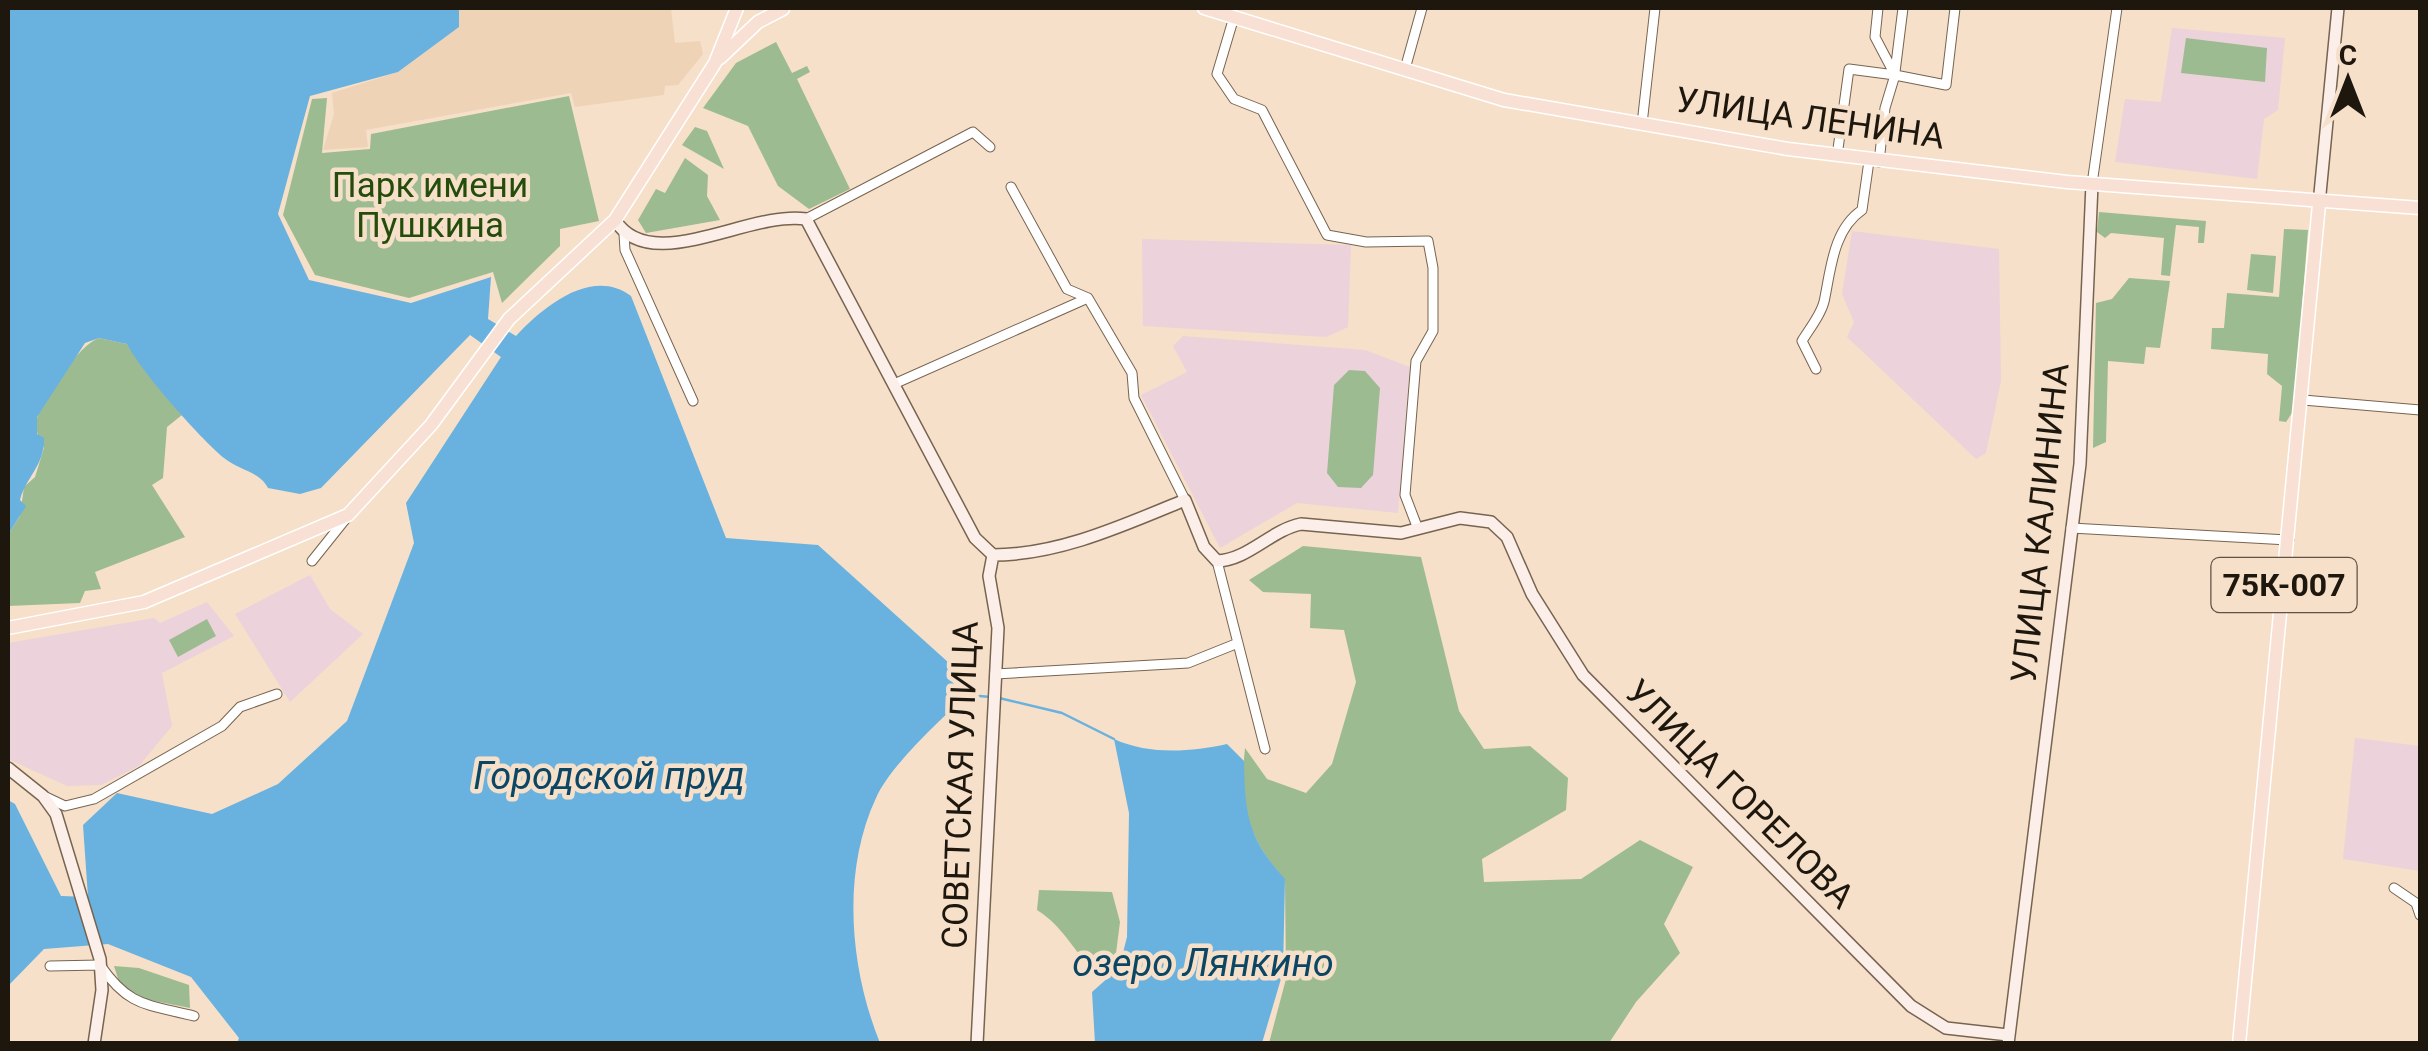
<svg xmlns="http://www.w3.org/2000/svg" width="2428" height="1051" viewBox="0 0 2428 1051" font-family="Roboto,sans-serif">
  <rect width="100%" height="100%" fill="#f6e0c9"/>
  <!-- built -->
  <path fill="#eed3b7" d="M459,8H671L675,43L700,41L703,54L678,85L665,86L664,95L575,107L571,93L366,130L368,147L323,150L334,114L332,93L398,72L459,27Z"/>
  <!-- education -->
  <path fill="#ecd2da" d="M2172,28L2285,38L2278,110L2264,119L2257,179L2115,162L2125,99L2161,102Z
    M1852,231L1999,249L2001,381L1986,453L1976,459L1847,337L1854,322L1842,294Z
    M1142,239L1351,245L1348,327L1326,337L1143,326Z
    M1183,336L1365,350L1410,367L1398,513L1297,503L1220,548L1141,395L1187,372L1173,346Z
    M310,575L330,609L363,634L290,702L235,614Z
    M207,602L234,636L162,673L172,726L139,766L101,785L67,786L8,759V643L154,618L160,623Z
    M2355,738L2420,746V871L2343,859Z"/>
  <!-- green -->
  <path fill="#9dbb91" d="M2186,38L2267,48L2265,82L2181,73Z
    M776,42L792,73L807,66L810,72L797,79L850,189L809,209L778,186L748,126L703,108L736,63Z
    M569,96L599,221L560,229V246L502,303L493,272L409,298L315,275L283,215L312,99L327,98L322,153L370,149L371,134Z
    M695,127L707,131L724,169L682,145Z
    M685,158L708,175L707,196L720,220L646,233L638,220L656,189L665,193Z
    M2099,212L2206,221L2204,243H2198L2199,227L2176,225L2170,276L2161,275L2164,238L2111,233L2105,238L2097,232Z
    M2284,229L2308,230L2294,410L2286,422L2279,421L2282,386L2267,374L2268,354L2211,349L2212,328H2224L2227,293L2279,297Z
    M2251,254L2276,256L2273,293L2247,290Z
    M2129,278L2170,281L2160,348L2146,347L2144,364L2108,361L2106,442L2093,448L2096,303L2112,299Z
    M99,338L127,344L182,415L167,427L163,478L152,485L185,537L95,572L101,589L85,591L80,603L8,606V535L20,516L24,487L35,477L44,448C39,439 34,429 37,418C44,396 79,345 99,338Z
    M1349,370L1365,371L1380,388L1373,475L1361,488L1338,487L1327,473L1334,385Z
    M1303,546L1421,557L1459,711L1484,749L1530,746L1568,778L1566,810L1482,859L1484,882L1581,879L1640,840L1693,867L1664,924L1680,953L1636,1002L1609,1043H1269L1286,979L1285,880C1247,837 1239,806 1245,748L1267,779L1306,793L1332,764L1356,682L1344,630L1310,628L1311,594L1263,592L1249,580Z
    M207,619L216,636L178,657L169,640Z
    M1039,890L1112,892L1120,922L1115,961L1097,975C1074,952 1064,927 1037,910Z
    M114,966L139,968L189,985L190,1008L144,999L121,988Z"/>
  <!-- water -->
  <path fill="#69b1df" d="M8,8H459V27L398,72L310,96L278,214L309,280L411,303L491,277L488,319L516,336C544,306 592,267 631,296L726,538L818,545L949,663L967,695C942,718 889,767 876,798C841,873 850,969 880,1043H237L239,1038L191,977L108,944L44,949L8,986V800L15,804L61,896L88,897L83,825L117,793L212,814L278,784L347,721L414,543L406,503L501,357L470,335L321,488L300,494L268,488C260,472 239,470 224,458C199,437 142,373 127,344L99,338L85,343L37,417V434L44,438C45,465 26,477 20,500L26,506L8,535Z
    M1114,739C1149,755 1190,752 1227,744L1244,761C1245,816 1248,838 1285,879L1283,972L1262,1043H1095L1092,992L1119,968L1127,937L1129,813Z"/>
  <g fill="none" stroke-linecap="round" stroke-linejoin="round">
    <!-- stream -->
    <path stroke="#69b1df" stroke-width="2.5" d="M967,695L991,697
      M999,698L1062,713L1114,739"/>
    <defs>
      <path id="street" d="M1234,17L1217,74L1234,99L1262,110L1327,235L1366,242L1428,241L1433,268V331L1416,361L1405,495L1418,529
        M1405,69L1422,8
        M1895,72L1903,8
        M1642,124L1655,8
        M1837,156L1849,69L1895,75L1875,37L1878,8
        M1879,162L1885,108L1895,75L1946,85L1955,8
        M2092,184L2117,8
        M1011,187L1067,289L1088,298L1132,373L1134,398L1185,500
        M806,219L973,132L990,147
        M624,234L625,250L693,401
        M1816,369L1802,341C1810,328 1823,312 1825,297C1831,267 1834,229 1862,210L1869,161
        M894,384L1088,298
        M2303,400L2420,410
        M2071,528L2289,540
        M312,561L348,516
        M1217,561L1265,749
        M995,674L1188,663L1238,643
        M46,797L65,806L94,799L222,726L240,707L277,694
        M2394,888L2416,903L2420,915
        M50,966L100,965C129,1007 146,1004 194,1016"/>
      <path id="secondary" d="M2319,204L2338,8
        M615,220C650,277 750,210 806,219L975,538L993,555
        M993,555C1059,555 1124,525 1185,500L1204,547L1217,561C1248,560 1271,530 1301,524L1401,533L1460,518L1491,522L1507,537L1532,594L1583,675L1911,1006L1946,1028L2008,1035
        M8,768L43,796L56,814L100,959L102,990L94,1044
        M977,1044L998,628L989,576L993,555
        M2008,1044L2080,464L2092,184"/>
      <path id="primary" d="M1204,8L1504,100L1788,149L2067,182L2420,208
        M720,58L758,22L783,9
        M8,628L144,602L348,515L431,425L509,319L615,220L715,63L737,8
        M2239,1044L2319,204"/>
    </defs>
    <!-- street casing -->
    <use href="#street" stroke="#776450" stroke-width="11"/>
    <!-- secondary casing -->
    <use href="#secondary" stroke="#776450" stroke-width="14"/>
    <!-- primary casing -->
    <use href="#primary" stroke="#fff" stroke-width="15"/>
    <!-- street -->
    <use href="#street" stroke="#fff" stroke-width="9"/>
    <!-- secondary -->
    <use href="#secondary" stroke="#fcefea" stroke-width="11"/>
    <!-- primary -->
    <use href="#primary" stroke="#f9e0d5" stroke-width="12"/>
  </g>
  <g text-anchor="middle" stroke-width="9" stroke-linejoin="round" paint-order="stroke">
    <!-- shield labels -->
    <rect fill="#f6e0c9" stroke="#5f5346" stroke-width="2.5" x="2211.5" y="558" width="145" height="54" rx="8"/>
    <g font-size="32" font-weight="bold" fill="#1e170e">
      <text x="2284" y="596">75К-007</text>
    </g>
    <!-- street labels -->
    <g font-size="35" fill="#1e170e" stroke="#f6e0c9">
      <text transform="translate(1810 118) rotate(8)" y="12">УЛИЦА ЛЕНИНА</text>
      <text transform="translate(2040 523) rotate(-84)" y="12">УЛИЦА КАЛИНИНА</text>
      <text transform="translate(960 785) rotate(-88)" y="12">СОВЕТСКАЯ УЛИЦА</text>
      <text transform="translate(1740 794) rotate(45)" y="12">УЛИЦА ГОРЕЛОВА</text>
    </g>
    <!-- park labels -->
    <g font-size="35" fill="#244d0c" stroke="#f6e0c9">
      <text x="430" y="197">Парк имени<tspan x="430" dy="40">Пушкина</tspan></text>
    </g>
    <!-- water labels -->
    <g font-size="38" font-style="italic" fill="#0c4665" stroke="#f6e0c9">
      <text x="609" y="789">Городской пруд</text>
      <text x="1203" y="976">озеро Лянкино</text>
    </g>
  </g>
  <!-- border -->
  <rect width="2428" height="1051" fill="none" stroke="#1e170e" stroke-width="20"/>
  <!-- north arrow -->
  <g transform="translate(2348 80)" stroke="#f6e0c9" stroke-width="8" paint-order="stroke">
  <path d="M0-8L18 38L0 25L-18 38Z" fill="#1e170e"/>
  <text y="-15" font-size="28" font-weight="bold" text-anchor="middle" fill="#1e170e">С</text>
  </g>
</svg>
